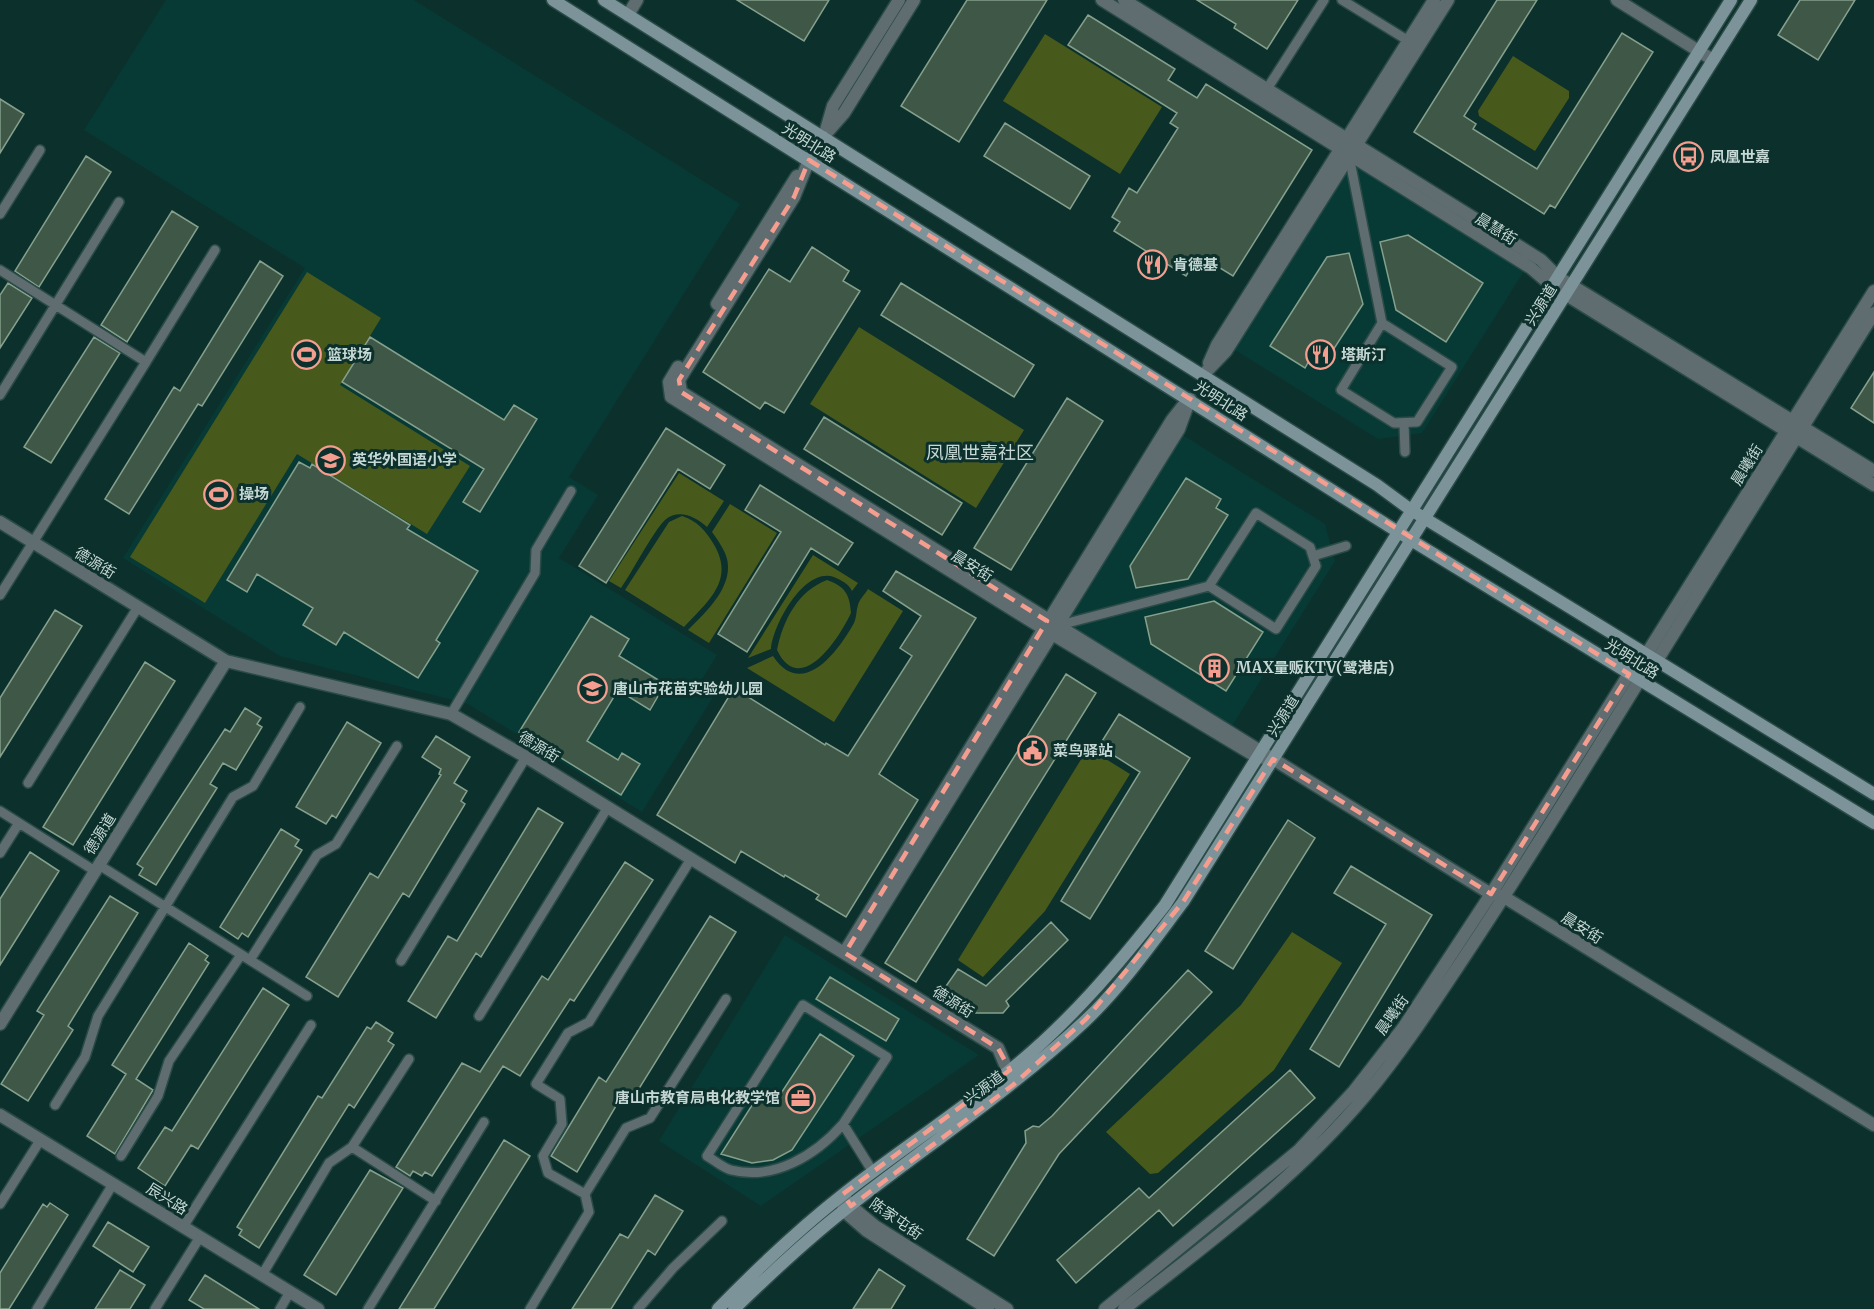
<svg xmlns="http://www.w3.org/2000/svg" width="1874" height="1309" viewBox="0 0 1874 1309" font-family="Merriweather,'Noto Sans SC',serif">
  <rect width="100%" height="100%" fill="#0c302c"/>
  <!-- built -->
  <path fill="#073a35" d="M166,0H414L740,204L569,477L598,495L559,558L717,655L699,684L715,694L642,812L468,704L280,656L123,558L305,268L84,130Z
    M1349,147L1531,260L1422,433L1378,439L1224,343Z
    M1173,429L1325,524L1335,561L1227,734L1049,627Z
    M785,935L979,1055L761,1206L659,1141Z"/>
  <!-- green -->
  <path fill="#48591c" d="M1045,34L1162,107L1120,174L1003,101Z
    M1513,56L1569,91V98L1535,151L1479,116L1478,111Z
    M307,272L381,318L340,385L470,466L427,534L297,454L205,603L130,557Z
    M859,327L1024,430L976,508L810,404Z
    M679,473L724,501L707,527C696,517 679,508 665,520C654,530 631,574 621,588L609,581Z
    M730,504L777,533L709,643L688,630C704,614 729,591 728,566C728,554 719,542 712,532Z
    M682,516C697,521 705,530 713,543C736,580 708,601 684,627L625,590L669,522Z
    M813,555L858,583L852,591C849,584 841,580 834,577C804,567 773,625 771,649L748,658Z
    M827,580C845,586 850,595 851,613C839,639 800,698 777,650C783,620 798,591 827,580Z
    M868,589L903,611L834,722L747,668L773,656C802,700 838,652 854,623C857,616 856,611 858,605C859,600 865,594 868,589Z
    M1088,748L1130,774L1045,911L983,977L958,960Z
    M1292,932L1342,963L1274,1070L1158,1173L1150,1174L1106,1132L1241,1005Z"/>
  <!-- building -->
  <path fill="#3f5746" stroke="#85a08d" stroke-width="1.5" d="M737,0H829L804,41Z
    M967,0H1047L959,142L901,106Z
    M1197,0H1298L1267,49L1234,28L1236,24Z
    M1497,0H1537L1464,116L1476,124L1473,129L1537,169L1622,33L1653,52L1555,208L1550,205L1544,214L1414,132Z
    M1800,0H1855L1818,60L1778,35Z
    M1088,15L1175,69L1168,80L1197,98L1206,84L1312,150L1233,276L1199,255L1186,276L1114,231L1120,222L1112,217L1129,188L1137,193L1178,128L1170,123L1177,113L1068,45Z
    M0,99L24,114L0,153Z
    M1005,123L1090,176L1070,209L984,156Z
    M86,156L111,172L39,287L15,271Z
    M172,211L198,227L127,342L101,325Z
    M1408,235L1483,283L1446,342L1396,310L1380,242Z
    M812,247L849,271L843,281L860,291L784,413L765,402L760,409L703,372L769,269L790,282Z
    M1349,253L1363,304L1322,367L1310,359L1305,368L1270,346L1327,257Z
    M260,261L283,276L202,406L198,404L129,514L105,499L174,387L180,391Z
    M8,283L32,298L0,348V295Z
    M901,283L1034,365L1014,397L881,315Z
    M94,337L120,353L51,463L24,447Z
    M370,337L504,420L514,405L537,419L480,512L463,502L484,469L342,382Z
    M1874,372V423L1851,408Z
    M1067,398L1103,421L1011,570L974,548Z
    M824,417L962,503L942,535L804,449Z
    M666,428L725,465L710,489L678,469L606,583L579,566Z
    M299,462L310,468L312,464L410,525L407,529L478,571L436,640L440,643L418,678L344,632L336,645L303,625L313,608L257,574L247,592L227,580Z
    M1186,478L1221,499L1216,508L1228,515L1188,579L1136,588L1130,566Z
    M760,485L853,543L838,565L811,548L747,652L718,634L781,532L745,510Z
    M896,571L976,618L879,774L918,800L846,917L816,899L819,895L785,875L784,877L741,851L735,863L657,815L734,688L825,745L826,743L848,756L912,656L900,648L921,616L883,591Z
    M1214,601L1263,632L1226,691L1151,644L1145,617Z
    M55,610L82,626L0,757V698Z
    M591,616L629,639L619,656L665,684L650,710L618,690L587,741L618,760L622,753L640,764L621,795L519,732Z
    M145,662L175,681L73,845L43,827Z
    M1066,674L1096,693L916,982L885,963Z
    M245,708L261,718L257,724L262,727L236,770L223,763L210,784L217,788L156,885L139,875L143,868L137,864L225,729L230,732Z
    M1119,714L1190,758L1090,919L1061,901L1140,772L1099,746Z
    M347,722L381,743L336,818L332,815L326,824L296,807Z
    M436,736L470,757L454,783L467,791L461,801L465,804L409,897L403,893L338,997L306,977L370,873L378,878L441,775L439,774L441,769L422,757Z
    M538,808L563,823L481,957L476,953L436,1018L408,1001L448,936L457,941Z
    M1288,820L1315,838L1233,969L1205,951Z
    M281,829L299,840L295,846L302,850L248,937L242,933L238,939L220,927Z
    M30,852L59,871L0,965V899Z
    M625,862L653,880L574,1001L570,999L520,1076L503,1066L432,1176L425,1172L422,1176L413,1171L410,1176L396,1167L462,1063L480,1072L542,976L548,980Z
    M1351,866L1432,915L1339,1067L1310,1049L1386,924L1334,893Z
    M110,896L138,913L68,1026L73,1030L28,1101L1,1084L44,1015L37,1011Z
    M710,916L736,932L632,1100L623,1094L577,1172L551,1156L599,1077L606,1082Z
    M1051,922L1068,940L1006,1001L1009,1006L1003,1013H969L964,1001L944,989L958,969L986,986Z
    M189,943L208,956L205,960L209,963L136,1079L153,1090L115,1154L87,1136L126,1074L112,1065Z
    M1188,970L1212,992L1059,1154L994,1256L967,1239L1026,1143L1025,1131L1033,1126L1039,1127L1052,1116Z
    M830,977L899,1019L886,1041L816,999Z
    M263,988L289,1005L198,1149L191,1145L165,1186L138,1168L165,1127L172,1131Z
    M376,1022L393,1033L388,1041L394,1045L354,1108L349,1104L259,1248L239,1235L242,1230L237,1227L318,1096L322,1098L367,1027L371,1029Z
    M820,1034L854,1056L792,1150L773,1160L752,1163L721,1154L761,1091L776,1101Z
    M1290,1070L1315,1098L1173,1226L1159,1210L1076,1283L1057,1260L1139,1188L1149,1198Z
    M504,1140L530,1156L434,1309H399Z
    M370,1170L403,1188L336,1295L304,1275Z
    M655,1195L683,1211L655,1255L648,1250L611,1309H572L620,1234L628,1238Z
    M50,1203L68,1215L9,1309H0V1273L43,1204L47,1207Z
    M108,1222L149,1247L133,1272L93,1246Z
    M879,1269L905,1286L891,1309H853Z
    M120,1270L145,1285L130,1309H95Z
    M205,1275L259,1309H204L189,1300Z"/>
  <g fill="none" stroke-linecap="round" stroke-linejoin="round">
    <defs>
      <path id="service" d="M1342,0L1412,43
        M1267,89L1324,0
        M1349,156L1382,323L1341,390L1394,423L1417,422L1452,367L1382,323
        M0,214L40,150
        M0,270L146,362L0,595
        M146,362L215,250
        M0,395L119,202
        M1404,423L1405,452
        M1313,556L1346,546
        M1056,626L1209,586L1276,629L1316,566L1310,547L1256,513L1209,586
        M451,714L535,573L536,550L571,491
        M28,783L138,607
        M0,811L95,871
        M0,853L19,823
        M99,865L307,996
        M250,960L317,855L336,844L397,746
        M401,961L526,757
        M479,1016L608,807
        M55,1105L85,1057L98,1016L233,797L253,786L300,707
        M843,1124C816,1155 774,1181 731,1170C723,1168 714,1160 707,1156L803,1005L887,1057L843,1124L873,1172
        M352,1147L436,1201
        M121,1156L158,1096L169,1061L241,955
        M585,1194L626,1128L650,1118L726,999
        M0,1204L41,1139
        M183,1227L311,1025
        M262,1275L329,1163L352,1147L409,1059
        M37,1309L113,1184
        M155,1309L200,1237
        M280,1309L290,1292
        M368,1309L484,1122
        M530,1309L589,1212L585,1194L548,1173L543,1156L562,1124L560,1099L536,1084L568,1033L589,1022L691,859
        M638,1309L673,1268L722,1221"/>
      <path id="minor" d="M1102,0L1531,268L1552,286L1874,485
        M1124,0L1541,260L1558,277L1874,471
        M1617,0L1713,60
        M628,15L637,0
        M826,130L833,106L899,0
        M823,137L844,113L914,0
        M809,160L794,197L679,380L681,392C952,559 1221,727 1491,894L1504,897L1874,1125
        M717,304L797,176
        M1209,363L1217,345L1434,0
        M678,367L669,382L671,397L1052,634L1257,757L1266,758
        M1203,375L1226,351L1448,0
        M0,522L226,661L451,714L526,757L998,1048L1012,1081
        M1646,655L1874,291
        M1656,662L1874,313
        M846,950L1172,420L1183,406
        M852,957L1179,429L1190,399
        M0,1024L226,661
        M0,1115L318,1309
        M845,1198L851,1206L875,1226L1007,1309
        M843,1202L844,1211L867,1231L988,1309
        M1105,1309L1298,1151L1354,1091L1403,1028L1491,894L1629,674
        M1124,1309C1208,1244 1296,1178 1365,1096C1402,1052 1433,1004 1465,956C1525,866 1582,773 1639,681"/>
      <path id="secondary" d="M553,0L1411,540L1874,823
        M604,0L1377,485L1411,510L1874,794
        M809,160L823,137
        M718,1309C758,1268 800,1228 845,1193C899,1151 957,1113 1009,1071C1069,1023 1118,965 1165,905L1731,0
        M734,1309C769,1275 804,1242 842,1212C923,1148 1009,1092 1085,1021C1122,986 1152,943 1183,902L1751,0"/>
    </defs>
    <!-- service casing -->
    <use href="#service" stroke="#2a4b47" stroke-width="12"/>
    <!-- minor casing -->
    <use href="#minor" stroke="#2a4b47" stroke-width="15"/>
    <!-- secondary casing -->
    <use href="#secondary" stroke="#2a4b47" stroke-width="15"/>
    <!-- service -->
    <use href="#service" stroke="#5f6d71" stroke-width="9"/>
    <!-- minor -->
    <use href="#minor" stroke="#5f6d71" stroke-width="12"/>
    <!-- secondary -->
    <use href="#secondary" stroke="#7c939a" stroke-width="12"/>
  </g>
  <!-- marked area -->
  <path fill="none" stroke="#f59d8f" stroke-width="4.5" stroke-dasharray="12 8" stroke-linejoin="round" d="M809,160L1629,674L1491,894L1273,759L1183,902L1086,1019L1013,1085L851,1206L843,1194L1010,1070L998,1048L845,953L1047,621L681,392L679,380L794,197Z"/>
  <!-- icons -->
  <defs>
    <symbol id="bus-ring" viewBox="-11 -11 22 22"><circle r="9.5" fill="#0c302c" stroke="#f59d8f" stroke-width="1.5"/><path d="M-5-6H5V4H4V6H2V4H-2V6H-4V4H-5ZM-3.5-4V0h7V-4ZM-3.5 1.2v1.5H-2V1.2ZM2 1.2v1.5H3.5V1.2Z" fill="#f59d8f"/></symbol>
    <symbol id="restaurant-ring" viewBox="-11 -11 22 22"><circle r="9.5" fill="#0c302c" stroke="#f59d8f" stroke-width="1.5"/><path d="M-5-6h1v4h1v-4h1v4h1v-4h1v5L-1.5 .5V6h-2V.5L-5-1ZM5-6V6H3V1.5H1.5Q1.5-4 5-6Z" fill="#f59d8f"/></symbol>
    <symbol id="stadium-ring" viewBox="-11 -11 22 22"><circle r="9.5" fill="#0c302c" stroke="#f59d8f" stroke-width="1.5"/><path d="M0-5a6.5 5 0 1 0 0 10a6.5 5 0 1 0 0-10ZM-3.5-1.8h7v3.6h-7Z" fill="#f59d8f"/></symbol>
    <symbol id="school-ring" viewBox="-11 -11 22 22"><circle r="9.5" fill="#0c302c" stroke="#f59d8f" stroke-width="1.5"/><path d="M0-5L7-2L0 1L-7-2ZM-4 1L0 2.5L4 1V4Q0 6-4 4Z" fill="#f59d8f"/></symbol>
    <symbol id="building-ring" viewBox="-11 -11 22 22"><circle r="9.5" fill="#0c302c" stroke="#f59d8f" stroke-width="1.5"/><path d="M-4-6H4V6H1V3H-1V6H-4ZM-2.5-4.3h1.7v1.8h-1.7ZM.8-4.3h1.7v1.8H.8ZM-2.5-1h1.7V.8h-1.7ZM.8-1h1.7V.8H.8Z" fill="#f59d8f"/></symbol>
    <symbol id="civic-ring" viewBox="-11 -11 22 22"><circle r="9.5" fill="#0c302c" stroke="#f59d8f" stroke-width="1.5"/><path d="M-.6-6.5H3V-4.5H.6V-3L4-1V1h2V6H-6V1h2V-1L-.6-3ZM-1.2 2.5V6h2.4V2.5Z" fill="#f59d8f"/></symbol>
    <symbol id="office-ring" viewBox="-11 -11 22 22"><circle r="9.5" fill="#0c302c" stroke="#f59d8f" stroke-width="1.5"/><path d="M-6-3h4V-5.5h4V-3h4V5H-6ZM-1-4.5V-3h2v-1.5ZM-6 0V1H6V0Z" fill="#f59d8f"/></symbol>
  </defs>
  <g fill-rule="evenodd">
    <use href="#bus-ring" x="1672" y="140" width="33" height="33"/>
    <use href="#restaurant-ring" x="1136" y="248" width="33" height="33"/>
    <use href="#stadium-ring" x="290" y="338" width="33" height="33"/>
    <use href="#restaurant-ring" x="1304" y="338" width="33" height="33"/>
    <use href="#school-ring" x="314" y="444" width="33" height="33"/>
    <use href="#stadium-ring" x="202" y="478" width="33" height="33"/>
    <use href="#building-ring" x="1198" y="652" width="33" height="33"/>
    <use href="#school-ring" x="576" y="672" width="33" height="33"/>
    <use href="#civic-ring" x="1016" y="734" width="33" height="33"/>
    <use href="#office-ring" x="784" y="1082" width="33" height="33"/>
  </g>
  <g text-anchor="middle" stroke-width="6" stroke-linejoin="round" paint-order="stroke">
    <!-- street labels -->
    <g font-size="15" fill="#c6d8d5" stroke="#0c302c">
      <text transform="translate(809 143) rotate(32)" y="5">光明北路</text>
      <text transform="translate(1496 229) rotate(32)" y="5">晨慧街</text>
      <text transform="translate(1541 305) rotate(-58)" y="5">兴源道</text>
      <text transform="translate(1221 401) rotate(33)" y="5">光明北路</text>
      <text transform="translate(1747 465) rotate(-58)" y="5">晨曦街</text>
      <text transform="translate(95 563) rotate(31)" y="5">德源街</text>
      <text transform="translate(972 566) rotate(32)" y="5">晨安街</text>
      <text transform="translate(1632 659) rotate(32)" y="5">光明北路</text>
      <text transform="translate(1283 716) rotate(-58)" y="5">兴源道</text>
      <text transform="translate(539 747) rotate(31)" y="5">德源街</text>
      <text transform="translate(100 834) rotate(-58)" y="5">德源道</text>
      <text transform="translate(1582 928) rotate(32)" y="5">晨安街</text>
      <text transform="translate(953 1002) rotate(32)" y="5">德源街</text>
      <text transform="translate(1392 1015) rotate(-55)" y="5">晨曦街</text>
      <text transform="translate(984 1088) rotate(-37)" y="5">兴源道</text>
      <text transform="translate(167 1199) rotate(32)" y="5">辰兴路</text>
      <text transform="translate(896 1219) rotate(35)" y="5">陈家屯街</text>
    </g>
    <!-- poi labels -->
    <g font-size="15" font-weight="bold" fill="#c6d8d5" stroke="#0c302c" text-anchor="start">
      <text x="1710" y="162">凤凰世嘉</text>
      <text x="1173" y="270">肯德基</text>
      <text x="327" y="360">篮球场</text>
      <text x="1341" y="360">塔斯汀</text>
      <text x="352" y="465">英华外国语小学</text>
      <text x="239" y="499">操场</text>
      <text x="1236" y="673">MAX量贩KTV(鹭港店)</text>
      <text x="613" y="694">唐山市花苗实验幼儿园</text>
      <text x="1053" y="756">菜鸟驿站</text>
      <text x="780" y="1103" text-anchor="end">唐山市教育局电化教学馆</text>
    </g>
    <!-- quarter labels -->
    <g font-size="18" fill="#c6d8d5" stroke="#0c302c">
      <text x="980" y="459">凤凰世嘉社区</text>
    </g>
  </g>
</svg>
